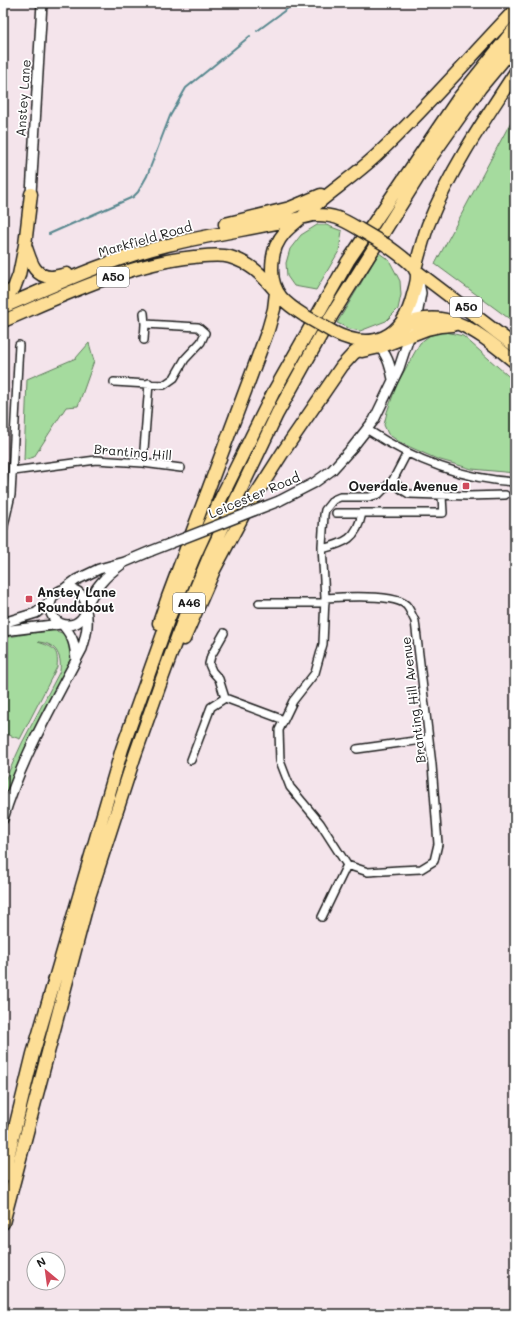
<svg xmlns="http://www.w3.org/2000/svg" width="518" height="1317" viewBox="0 0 518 1317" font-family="Mali,sans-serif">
  <rect width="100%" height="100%" fill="#f4e4eb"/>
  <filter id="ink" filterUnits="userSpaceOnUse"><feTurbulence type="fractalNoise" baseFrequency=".025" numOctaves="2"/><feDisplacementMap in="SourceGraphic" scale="8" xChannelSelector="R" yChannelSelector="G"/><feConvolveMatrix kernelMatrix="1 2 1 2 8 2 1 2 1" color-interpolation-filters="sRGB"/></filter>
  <g filter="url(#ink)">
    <!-- green -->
    <path fill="#a5db9e" stroke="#607c5d" d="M515,114V323L435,264Z
      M317,225H326L342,231L339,251L316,290L294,286L287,276L286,263L290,249L301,235Z
      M379,253L389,260L400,281L401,295L398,309L386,321L360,331L350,329L337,323Z
      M442,331L463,336L515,382V473L472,469L437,459L401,443L388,434L384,425L387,412L397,384L420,343L429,336Z
      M89,343L94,361L78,406L66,407L34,457L24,460L27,379L76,358Z
      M52,631C73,631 73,651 69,666L3,806V787L6,778L22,743L60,671C62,654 55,643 38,642C53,647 59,649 57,667L20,739L3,733V638L32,633Z"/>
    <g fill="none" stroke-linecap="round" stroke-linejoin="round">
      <!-- stream -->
      <path stroke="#57878e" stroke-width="2" d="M257,31L295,3
        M49,234L133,197L138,192L147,176L170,116L186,88L250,36"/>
      <defs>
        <path id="minor" d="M144,340L145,324
          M114,382L164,385L174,378L185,359L201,342L205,333L198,327L145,324L144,313
          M368,430C412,459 462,479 515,482
          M143,463L149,383
          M13,471L96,460L143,463L181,468
          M393,480L401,489L409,494L468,496L505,495
          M336,513H443L442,496
          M3,530L11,495L19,345
          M322,549C345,543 357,539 362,513
          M325,598C341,597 394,594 406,605C410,609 412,616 415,621L432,765L438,844L434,861L421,869L399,870L368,872L347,865L320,823L290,787L280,761L279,730L293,701L315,673L323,644L325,598L322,546L324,515L325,510L333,500L340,497H369L379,494L393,480L407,453
          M259,603H325
          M224,633L211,656L209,664L212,671L219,679L225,698L284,720
          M357,749L429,739
          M191,760L211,707L225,698
          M322,917L347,865"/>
        <path id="tertiary" d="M31,194L42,3
          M376,344C387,353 390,365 393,379
          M279,501L314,483L332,470L352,448L374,420L399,368L418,310L421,293L418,278
          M50 607a18 18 0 1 1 36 0a18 18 0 1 1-36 0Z
          M64,589L76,580L99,569L125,562L151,551
          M86,606C96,587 104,577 122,564
          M3,623L36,613L50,602
          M63,625C73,637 75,644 76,660
          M3,631L61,624
          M3,819C21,759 53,704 82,649C86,636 89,624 86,610"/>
        <path id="trunk" d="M225,224L290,208L321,195
          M25,245C30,258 33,277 51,277C56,277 62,275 67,274
          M415,269C419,254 423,239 428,225C449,172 484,120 515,73
          M415,270L515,346
          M3,298L14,288L19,275L25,245L31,194
          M3,307C57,284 110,259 168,245C216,233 265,227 313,215C334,214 342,219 359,229
          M305,316C286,304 272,294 272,270C272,262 273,253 276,246C283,231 291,227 302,217C327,193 357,175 381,151C428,106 470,57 515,10
          M3,321C62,296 130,263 194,257C205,256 220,254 230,257C250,263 261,274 274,289
          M400,327C446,303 480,334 515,362
          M333,332C372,352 403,338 413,295C415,287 419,278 416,271C412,263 393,250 386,245
          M362,351L380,347L427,329L441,326L453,325
          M159,623L168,597L268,330L274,309L276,292
          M184,639L214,570L246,510L283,452L342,366L354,353L371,341
          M3,1177L33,1054L122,749L168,620L194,557L222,496L273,393L348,261L458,99L515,28
          M3,1223L89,897L135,755L159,687L190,602L211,552L277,414L332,315L427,163L480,88L515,46"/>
      </defs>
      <!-- minor casing -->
      <use href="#minor" stroke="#1c1c1c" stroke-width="10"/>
      <!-- tertiary casing -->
      <use href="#tertiary" stroke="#1c1c1c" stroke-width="12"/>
      <!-- trunk casing -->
      <use href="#trunk" stroke="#1c1c1c" stroke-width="15"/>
      <!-- minor -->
      <use href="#minor" stroke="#fff" stroke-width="7"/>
      <!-- tertiary -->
      <use href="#tertiary" stroke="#fff" stroke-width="9"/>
      <!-- trunk -->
      <use href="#trunk" stroke="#fdde96" stroke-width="12"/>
      <defs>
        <path id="tertiary-bridge" d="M151,551L279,501"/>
        <path id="trunk-bridge" d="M359,229L386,245
          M305,316L333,332"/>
      </defs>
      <!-- tertiary-bridge casing -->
      <use href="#tertiary-bridge" stroke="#1c1c1c" stroke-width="12" stroke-linecap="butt"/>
      <!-- trunk-bridge casing -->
      <use href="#trunk-bridge" stroke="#1c1c1c" stroke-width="15" stroke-linecap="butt"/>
      <!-- tertiary-bridge -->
      <use href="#tertiary-bridge" stroke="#fff" stroke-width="9"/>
      <!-- trunk-bridge -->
      <use href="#trunk-bridge" stroke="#fdde96" stroke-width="12"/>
    </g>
  </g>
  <!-- markers -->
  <g fill="#d1495b" stroke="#fff" stroke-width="1.5">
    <rect x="462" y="482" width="8" height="8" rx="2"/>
    <rect x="25" y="595" width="8" height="8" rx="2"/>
  </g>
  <g text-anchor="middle" stroke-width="3.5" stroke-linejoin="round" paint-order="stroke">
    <!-- shield labels -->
    <g fill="#fff" stroke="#606060" stroke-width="1">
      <rect x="97" y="267" width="32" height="20" rx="3"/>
      <rect x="450" y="297" width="32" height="20" rx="3"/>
      <rect x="173" y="593" width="32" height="20" rx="3"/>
    </g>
    <g font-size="12" font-weight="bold" fill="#1c1c1c">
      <text x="113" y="281">A50</text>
      <text x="466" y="311">A50</text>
      <text x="189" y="607">A46</text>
    </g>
    <!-- street labels -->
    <g font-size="13" fill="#1c1c1c" stroke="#fff">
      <text transform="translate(23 98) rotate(-86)" y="5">Anstey Lane</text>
      <text transform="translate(145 239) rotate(-16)" y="5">Markfield Road</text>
      <text transform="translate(133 452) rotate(5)" y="5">Branting Hill</text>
      <text transform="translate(254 495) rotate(-23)" y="5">Leicester Road</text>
      <text transform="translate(413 700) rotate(-97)" y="5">Branting Hill Avenue</text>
    </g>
    <!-- poi labels -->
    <g font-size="13" font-weight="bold" fill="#1c1c1c" stroke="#fff" text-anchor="end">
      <text x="458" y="491">Overdale Avenue</text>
      <text x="37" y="597" text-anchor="start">Anstey Lane<tspan x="37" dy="15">Roundabout</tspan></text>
    </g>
  </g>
  <!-- margin -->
  <rect width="518" height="1317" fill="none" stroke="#fff" stroke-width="16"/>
  <rect x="8" y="8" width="502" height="1301" fill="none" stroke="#1c1c1c" stroke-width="1.5" filter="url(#ink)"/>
  <!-- north arrow -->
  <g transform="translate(46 1271) rotate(331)"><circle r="19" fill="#ffffff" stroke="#a4a4a4"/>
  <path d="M0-3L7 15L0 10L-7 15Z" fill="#d1495b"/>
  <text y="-6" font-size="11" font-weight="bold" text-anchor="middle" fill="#1c1c1c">N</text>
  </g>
</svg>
